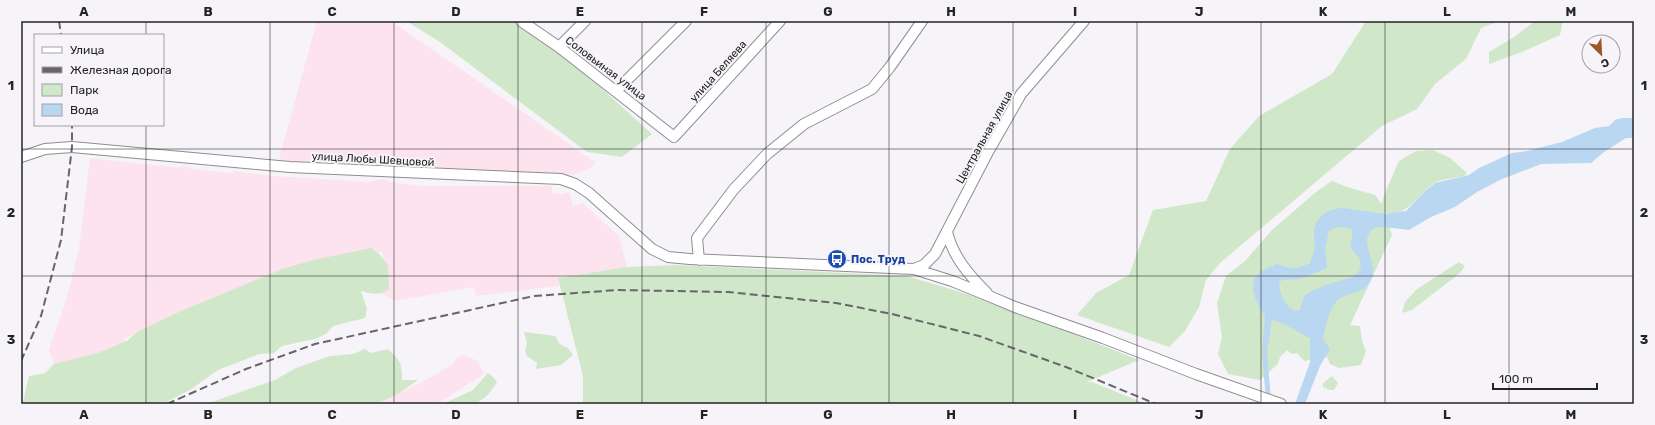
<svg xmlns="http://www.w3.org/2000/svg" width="1655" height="425" viewBox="0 0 1655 425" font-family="Rubik,sans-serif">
  <rect width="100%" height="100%" fill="#f6f4f9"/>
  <!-- industrial -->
  <path fill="#fce3ed" d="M317,21H391L595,162L591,168L571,176L295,162L279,159Z
    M90,158L180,168V166L190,167L191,169L232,173L233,171L272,176L369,182L383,179L389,180V182L422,186H552V193L562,194L569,192L573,206L583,203L619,236L627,267L558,278L559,286L476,296L474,287L395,301L368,286L362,263L384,257L382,252L368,255L194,306L124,339L126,343L108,351L55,366L49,350L67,297L79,248Z
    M464,355L478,361L484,374L437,404H378L424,381L453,364L456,358Z"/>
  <!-- green -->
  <path fill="#d0e7c9" d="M406,21H517L580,69L652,134L622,157L587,152L440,42Z
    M1366,21H1500L1481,28L1466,59L1435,84L1417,109L1382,126L1220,263L1206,280L1199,307L1185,331L1169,347L1077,315L1096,293L1129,275L1153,210L1206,201L1230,149L1259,116L1332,74Z
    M1535,21H1563L1560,35L1522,52L1489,64V52L1514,37Z
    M1433,150L1450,158L1467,173L1464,176C1456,178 1444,179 1436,182C1419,192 1408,218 1385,213L1392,235L1350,325L1360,326L1362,341L1366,351L1361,365L1339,368L1330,364L1327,357L1304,361L1297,353L1292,354L1287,350L1280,357L1278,364L1260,380L1228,374L1218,354L1222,338L1217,303L1226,276L1245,261L1272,230L1316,192L1332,181L1347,187L1375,195L1382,204L1383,198L1399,161L1416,151Z
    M371,248L379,254L388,265L389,289C378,296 372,294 361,291L367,309L365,318L333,326L326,334L315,339L282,346L274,353L259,354L218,370L190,390L162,404H21L23,402L29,376L45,373L54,364L98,353L127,341L137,332L181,311L285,268L318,259Z
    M1459,262L1465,266L1460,273L1412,310L1402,313L1405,302L1417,289Z
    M678,265L907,276L993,302L1139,360L1087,382H1092L1146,404H583V376L558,278L627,267Z
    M524,332L556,336C558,344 561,345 568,348L573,355L561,365L536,369L537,363L527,356L525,352L527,343Z
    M365,349L371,353L388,349C399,359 403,364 402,380H418L398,394L376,404H206L275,380L296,368L330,356L353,354Z
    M488,373L492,376L497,382C481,409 470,404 443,404L473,390Z
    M1332,376L1338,383L1334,390H1329L1323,387V383Z"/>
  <!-- water -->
  <path fill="#b9d7f1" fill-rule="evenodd" d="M1622,118H1634V138H1626L1604,152L1591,163L1541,164L1500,180L1477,192L1455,207L1431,217L1409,230L1384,227H1377L1371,230C1370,233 1368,236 1367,239C1366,250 1377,269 1372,278C1364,296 1349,290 1337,301C1329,308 1325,329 1323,339L1330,349L1320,366L1305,404H1295L1310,362V338C1297,332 1286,323 1272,320L1267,352L1271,400L1266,401L1262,352L1265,315C1261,312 1259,307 1257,302C1247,279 1256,272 1277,264C1292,269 1295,270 1310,263C1311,259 1313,255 1314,251C1315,245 1314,238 1314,232C1316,216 1327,209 1343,208L1385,214L1406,211L1425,191L1435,183L1469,175L1479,168L1512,153L1527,151L1562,142L1595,128L1609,126L1615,120ZM1338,227L1349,228L1352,230C1354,246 1344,244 1359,257L1361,267L1358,273L1352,277L1326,285L1308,293L1305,295L1299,311C1286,311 1279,293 1279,283L1282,280L1300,279L1327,268L1325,248L1329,231Z"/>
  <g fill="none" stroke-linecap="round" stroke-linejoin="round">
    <defs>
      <path id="minor" d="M521,21L559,47L674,137L780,21
        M559,47L585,21
        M616,91L686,21
        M21,157L45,149L72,147L290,167L561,179L575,184L589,193L652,249L668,257L690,259L914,269L952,281L989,296L1015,307L1103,338L1196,374L1281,404
        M947,232C953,257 969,275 987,293
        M699,260L697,238L734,189L767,154L804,124L872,89L890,67L922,21
        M914,269L924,265L935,254L988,152L1021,94L1084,21"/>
    </defs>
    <!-- minor casing -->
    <use href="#minor" stroke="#8f8d92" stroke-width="12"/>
    <!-- minor -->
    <use href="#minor" stroke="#fff" stroke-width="10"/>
    <!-- rail -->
    <path stroke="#676568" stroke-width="2" stroke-dasharray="8 4" stroke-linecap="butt" d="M59,21L61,35
      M21,361L41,316L61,240L72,147V125
      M167,404L246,369L315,344L534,296L618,290L728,292L836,303L892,314L979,336L1066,367L1156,404"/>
  </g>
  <!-- grid -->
  <path fill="none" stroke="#242325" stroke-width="1" stroke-opacity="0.55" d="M146,21V35M270,21V404M394,21V404M518,21V404M642,21V404M766,21V404M889,21V404M1013,21V404M1137,21V404M1261,21V404M1385,21V404M1509,21V404M146,125V404M21,149H1634M21,276H1634"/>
  <!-- icons -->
  <defs>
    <symbol id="bus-disc" viewBox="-11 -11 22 22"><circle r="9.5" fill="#1a4fb4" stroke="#f6f4f9"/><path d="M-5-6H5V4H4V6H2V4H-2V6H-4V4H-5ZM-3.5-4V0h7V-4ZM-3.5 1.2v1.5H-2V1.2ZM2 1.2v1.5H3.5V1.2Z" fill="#fff"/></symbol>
  </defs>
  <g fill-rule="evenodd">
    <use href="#bus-disc" x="826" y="248" width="22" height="22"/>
  </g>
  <g text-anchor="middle" stroke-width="4" stroke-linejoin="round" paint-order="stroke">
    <!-- street labels -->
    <g font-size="11" fill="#242325" stroke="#f6f4f9">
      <text transform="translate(606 68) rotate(37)" y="4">Соловьиная улица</text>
      <text transform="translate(718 71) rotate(-48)" y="4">улица Беляева</text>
      <text transform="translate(984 137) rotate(-61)" y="4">Центральная улица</text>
      <text transform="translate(373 159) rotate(3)" y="4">улица Любы Шевцовой</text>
    </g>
    <!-- transit labels -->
    <g font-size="11" font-weight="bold" fill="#164399" stroke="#f6f4f9" text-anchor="start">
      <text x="851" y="263">Пос. Труд</text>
    </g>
  </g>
  <!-- border -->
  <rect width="1655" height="425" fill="none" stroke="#f6f4f9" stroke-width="44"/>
  <!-- legend -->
  <rect x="34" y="34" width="130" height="92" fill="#f6f4f9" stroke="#a2a0a4"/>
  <rect x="42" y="47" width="20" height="6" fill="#ffffff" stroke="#a2a0a4"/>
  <text x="70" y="54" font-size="12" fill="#242325">Улица</text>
  <rect x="42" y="67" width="20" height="6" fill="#676568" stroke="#a2a0a4"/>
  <text x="70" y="74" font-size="12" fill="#242325">Железная дорога</text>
  <rect x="42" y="84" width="20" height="12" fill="#d0e7c9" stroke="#a2a0a4"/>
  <text x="70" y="94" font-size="12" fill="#242325">Парк</text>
  <rect x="42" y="104" width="20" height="12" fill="#b9d7f1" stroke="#a2a0a4"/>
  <text x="70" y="114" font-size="12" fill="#242325">Вода</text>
  <!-- north arrow -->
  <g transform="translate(1601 54) rotate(156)"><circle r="19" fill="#f6f4f9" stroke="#a2a0a4"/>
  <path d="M0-3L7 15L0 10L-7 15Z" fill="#995825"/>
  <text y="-6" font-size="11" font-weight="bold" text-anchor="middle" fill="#242325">С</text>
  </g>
  <!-- scale -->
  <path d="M1493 383v6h104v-6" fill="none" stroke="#242325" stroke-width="2"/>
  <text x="1499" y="383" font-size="12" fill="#242325" stroke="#f6f4f9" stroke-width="3" paint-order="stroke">100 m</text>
  <rect x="22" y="22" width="1611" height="381" fill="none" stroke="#242325" stroke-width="1.5"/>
  <g font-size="13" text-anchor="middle" font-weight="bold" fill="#242325">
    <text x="84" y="16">A</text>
    <text x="208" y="16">B</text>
    <text x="332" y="16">C</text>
    <text x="456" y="16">D</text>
    <text x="580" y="16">E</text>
    <text x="704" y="16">F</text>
    <text x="828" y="16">G</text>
    <text x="951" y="16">H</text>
    <text x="1075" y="16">I</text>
    <text x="1199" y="16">J</text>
    <text x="1323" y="16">K</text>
    <text x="1447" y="16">L</text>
    <text x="1571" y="16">M</text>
    <text x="11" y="90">1</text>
    <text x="1644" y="90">1</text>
    <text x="11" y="217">2</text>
    <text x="1644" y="217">2</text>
    <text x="11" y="344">3</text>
    <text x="1644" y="344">3</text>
    <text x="84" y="419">A</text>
    <text x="208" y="419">B</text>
    <text x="332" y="419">C</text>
    <text x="456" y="419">D</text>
    <text x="580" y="419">E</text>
    <text x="704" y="419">F</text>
    <text x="828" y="419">G</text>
    <text x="951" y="419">H</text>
    <text x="1075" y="419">I</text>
    <text x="1199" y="419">J</text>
    <text x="1323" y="419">K</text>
    <text x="1447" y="419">L</text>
    <text x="1571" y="419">M</text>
  </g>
</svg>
